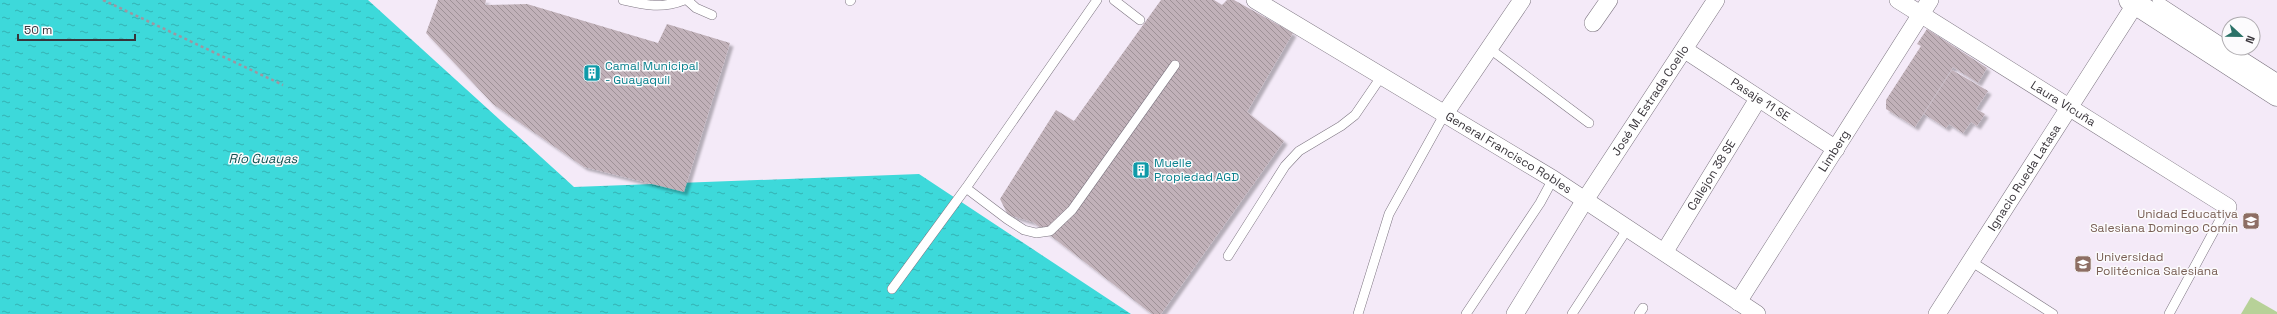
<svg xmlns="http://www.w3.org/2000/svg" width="2277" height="314" viewBox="0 0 2277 314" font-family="'Space Grotesk',sans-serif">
  <defs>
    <pattern id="water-ripples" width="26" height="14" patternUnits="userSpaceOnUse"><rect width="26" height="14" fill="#3dd9da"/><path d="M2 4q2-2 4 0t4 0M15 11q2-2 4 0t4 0" fill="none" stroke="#34b1b2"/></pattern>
    <pattern id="building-back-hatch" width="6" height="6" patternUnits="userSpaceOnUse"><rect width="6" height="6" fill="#c1b1b9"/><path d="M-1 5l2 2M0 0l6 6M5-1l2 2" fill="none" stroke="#9e9197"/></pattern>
    <filter id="shadow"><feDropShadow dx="3.5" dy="3.5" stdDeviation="1" flood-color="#0004"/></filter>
  </defs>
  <rect width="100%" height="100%" fill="#f4eaf8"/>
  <!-- garden -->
  <path fill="#b7d198" d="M2251,297L2277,312V314H2241Z"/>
  <!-- water -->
  <path fill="url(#water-ripples)" d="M0,0H368L574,187L919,174L1131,314H0Z"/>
  <!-- building -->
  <path fill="url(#building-back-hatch)" filter="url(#shadow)" d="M438,0H486L485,5L527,4L658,43L667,24L730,43L684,192L584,167L493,104L426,33Z
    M1161,0H1214L1222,5L1227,0H1234L1293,33L1247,112L1284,141L1161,314H1152L1033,222L1008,215L1000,199L1056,110L1074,121Z
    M1927,29L1987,68L1978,83L1953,67L1915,127L1886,109V100L1921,46L1917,44Z
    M1952,70L1988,91L1976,109L1985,114L1977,126L1971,122L1963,133L1949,124L1946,128L1924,114Z"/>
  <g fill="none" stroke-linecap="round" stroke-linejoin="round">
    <defs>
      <path id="lane" d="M623,0C645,5 662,9 684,0
        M687,0L696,8L712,15
        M1114,0L1140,20
        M2157,0L2229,47
        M850,1L851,0
        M2230,48L2277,78
        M1490,49L1589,123
        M966,188L1007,219L1024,230L1036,233L1050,231L1072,210L1175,65
        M1228,256L1285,166L1299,151L1341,126L1355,115L1381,77
        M1972,262L2053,314
        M892,289L966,188L1097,0
        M1358,314L1389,214L1444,115
        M1466,314L1540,203L1553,179
        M1572,314L1628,228
        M1639,314L1643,308
        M2169,314L2221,218"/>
      <g id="street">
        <path id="s1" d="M1255,0L1553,179L1757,314"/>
        <path id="s2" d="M1898,0L2228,207"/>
        <path d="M1593,23L1609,0"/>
        <path id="s3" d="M1685,50L1836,149"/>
        <path d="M1444,115L1522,0"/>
        <path id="s4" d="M1665,251L1758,99"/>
        <path id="s5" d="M1738,302L1930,0"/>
        <path id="s6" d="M1515,314L1585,200L1716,0"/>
        <path id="s7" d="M1937,314L2138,0"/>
      </g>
      <path id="secondary" d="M2130,0L2277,95"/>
    </defs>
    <!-- lane casing -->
    <use href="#lane" stroke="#7d7581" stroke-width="10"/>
    <!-- street casing -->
    <use href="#street" stroke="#7d7581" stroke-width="18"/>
    <!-- secondary casing -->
    <use href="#secondary" stroke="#7d7581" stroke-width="23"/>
    <!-- path -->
    <path stroke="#9e97a1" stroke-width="2.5" stroke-dasharray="3 3" stroke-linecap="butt" d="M103,0L283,85"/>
    <!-- lane -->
    <use href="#lane" stroke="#fff" stroke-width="9"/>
    <!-- street -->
    <use href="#street" stroke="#fff" stroke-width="17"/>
    <!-- secondary -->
    <use href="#secondary" stroke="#fff" stroke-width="22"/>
  </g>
  <!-- icons -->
  <defs>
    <symbol id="building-square" viewBox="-11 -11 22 22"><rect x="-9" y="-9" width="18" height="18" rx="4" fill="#0f9aa8" stroke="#fcfbfd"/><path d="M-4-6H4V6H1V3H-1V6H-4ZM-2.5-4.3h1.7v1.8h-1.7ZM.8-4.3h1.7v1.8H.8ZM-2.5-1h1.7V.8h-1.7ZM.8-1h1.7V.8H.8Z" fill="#fff"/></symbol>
    <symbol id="school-square" viewBox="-11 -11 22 22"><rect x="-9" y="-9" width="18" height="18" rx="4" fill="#8d6e63" stroke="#fcfbfd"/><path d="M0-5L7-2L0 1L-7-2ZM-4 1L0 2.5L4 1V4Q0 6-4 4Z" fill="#fff"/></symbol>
    <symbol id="university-square" viewBox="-11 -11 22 22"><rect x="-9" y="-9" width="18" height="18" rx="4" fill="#8d6e63" stroke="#fcfbfd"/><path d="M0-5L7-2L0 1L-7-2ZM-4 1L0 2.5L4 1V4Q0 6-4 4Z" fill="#fff"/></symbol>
  </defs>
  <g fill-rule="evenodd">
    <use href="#building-square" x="582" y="63" width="20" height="20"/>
    <use href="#building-square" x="1131" y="160" width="20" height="20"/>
    <use href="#school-square" x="2241" y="211" width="20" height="20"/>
    <use href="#university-square" x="2073" y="254" width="20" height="20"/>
  </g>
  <g text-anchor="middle" stroke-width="3" stroke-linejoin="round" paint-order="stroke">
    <!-- culture labels -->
    <g font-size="12" fill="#0d838f" stroke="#fcfbfd" text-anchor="start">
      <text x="605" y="70">Camal Municipal<tspan x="605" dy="14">- Guayaquil</tspan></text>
      <text x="1154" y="167">Muelle<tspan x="1154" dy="14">Propiedad AGD</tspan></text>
    </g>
    <!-- street labels -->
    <g font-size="12" fill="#38343a" stroke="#fcfbfd">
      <text dy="4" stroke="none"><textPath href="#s6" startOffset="253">José M. Estrada Coello</textPath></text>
      <text dy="4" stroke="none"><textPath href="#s3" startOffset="90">Pasaje 11 SE</textPath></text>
      <text dy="4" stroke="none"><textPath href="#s2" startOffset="195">Laura Vicuña</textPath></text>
      <text dy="4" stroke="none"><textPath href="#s5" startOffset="179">Limberg</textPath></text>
      <text dy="4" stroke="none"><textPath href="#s1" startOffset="296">General Francisco Robles</textPath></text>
      <text dy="4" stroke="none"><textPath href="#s4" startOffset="89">Callejon 38 SE</textPath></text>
      <text dy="4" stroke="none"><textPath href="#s7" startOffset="162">Ignacio Rueda Latasa</textPath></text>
    </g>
    <!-- education labels -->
    <g font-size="12" fill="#785e54" stroke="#fcfbfd" text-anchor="end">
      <text x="2238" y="218">Unidad Educativa<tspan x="2238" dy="14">Salesiana Domingo Comín</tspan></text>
      <text x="2096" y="261" text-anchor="start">Universidad<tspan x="2096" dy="14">Politécnica Salesiana</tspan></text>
    </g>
    <!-- water labels -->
    <g font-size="13" font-style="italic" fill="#115252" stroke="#fcfbfd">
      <text x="263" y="163">Río Guayas</text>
    </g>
  </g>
  <!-- north arrow -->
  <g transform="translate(2241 36) rotate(112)"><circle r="19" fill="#fcfbfd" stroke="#aeabaf"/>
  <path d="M0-3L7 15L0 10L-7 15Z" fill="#2b7268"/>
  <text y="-6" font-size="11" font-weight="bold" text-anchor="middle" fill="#38343a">N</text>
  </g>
  <!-- scale -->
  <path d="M18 34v6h117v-6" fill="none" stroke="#38343a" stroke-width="2"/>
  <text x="24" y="34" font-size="12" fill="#38343a" stroke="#fcfbfd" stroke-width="3" paint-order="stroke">50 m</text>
</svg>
